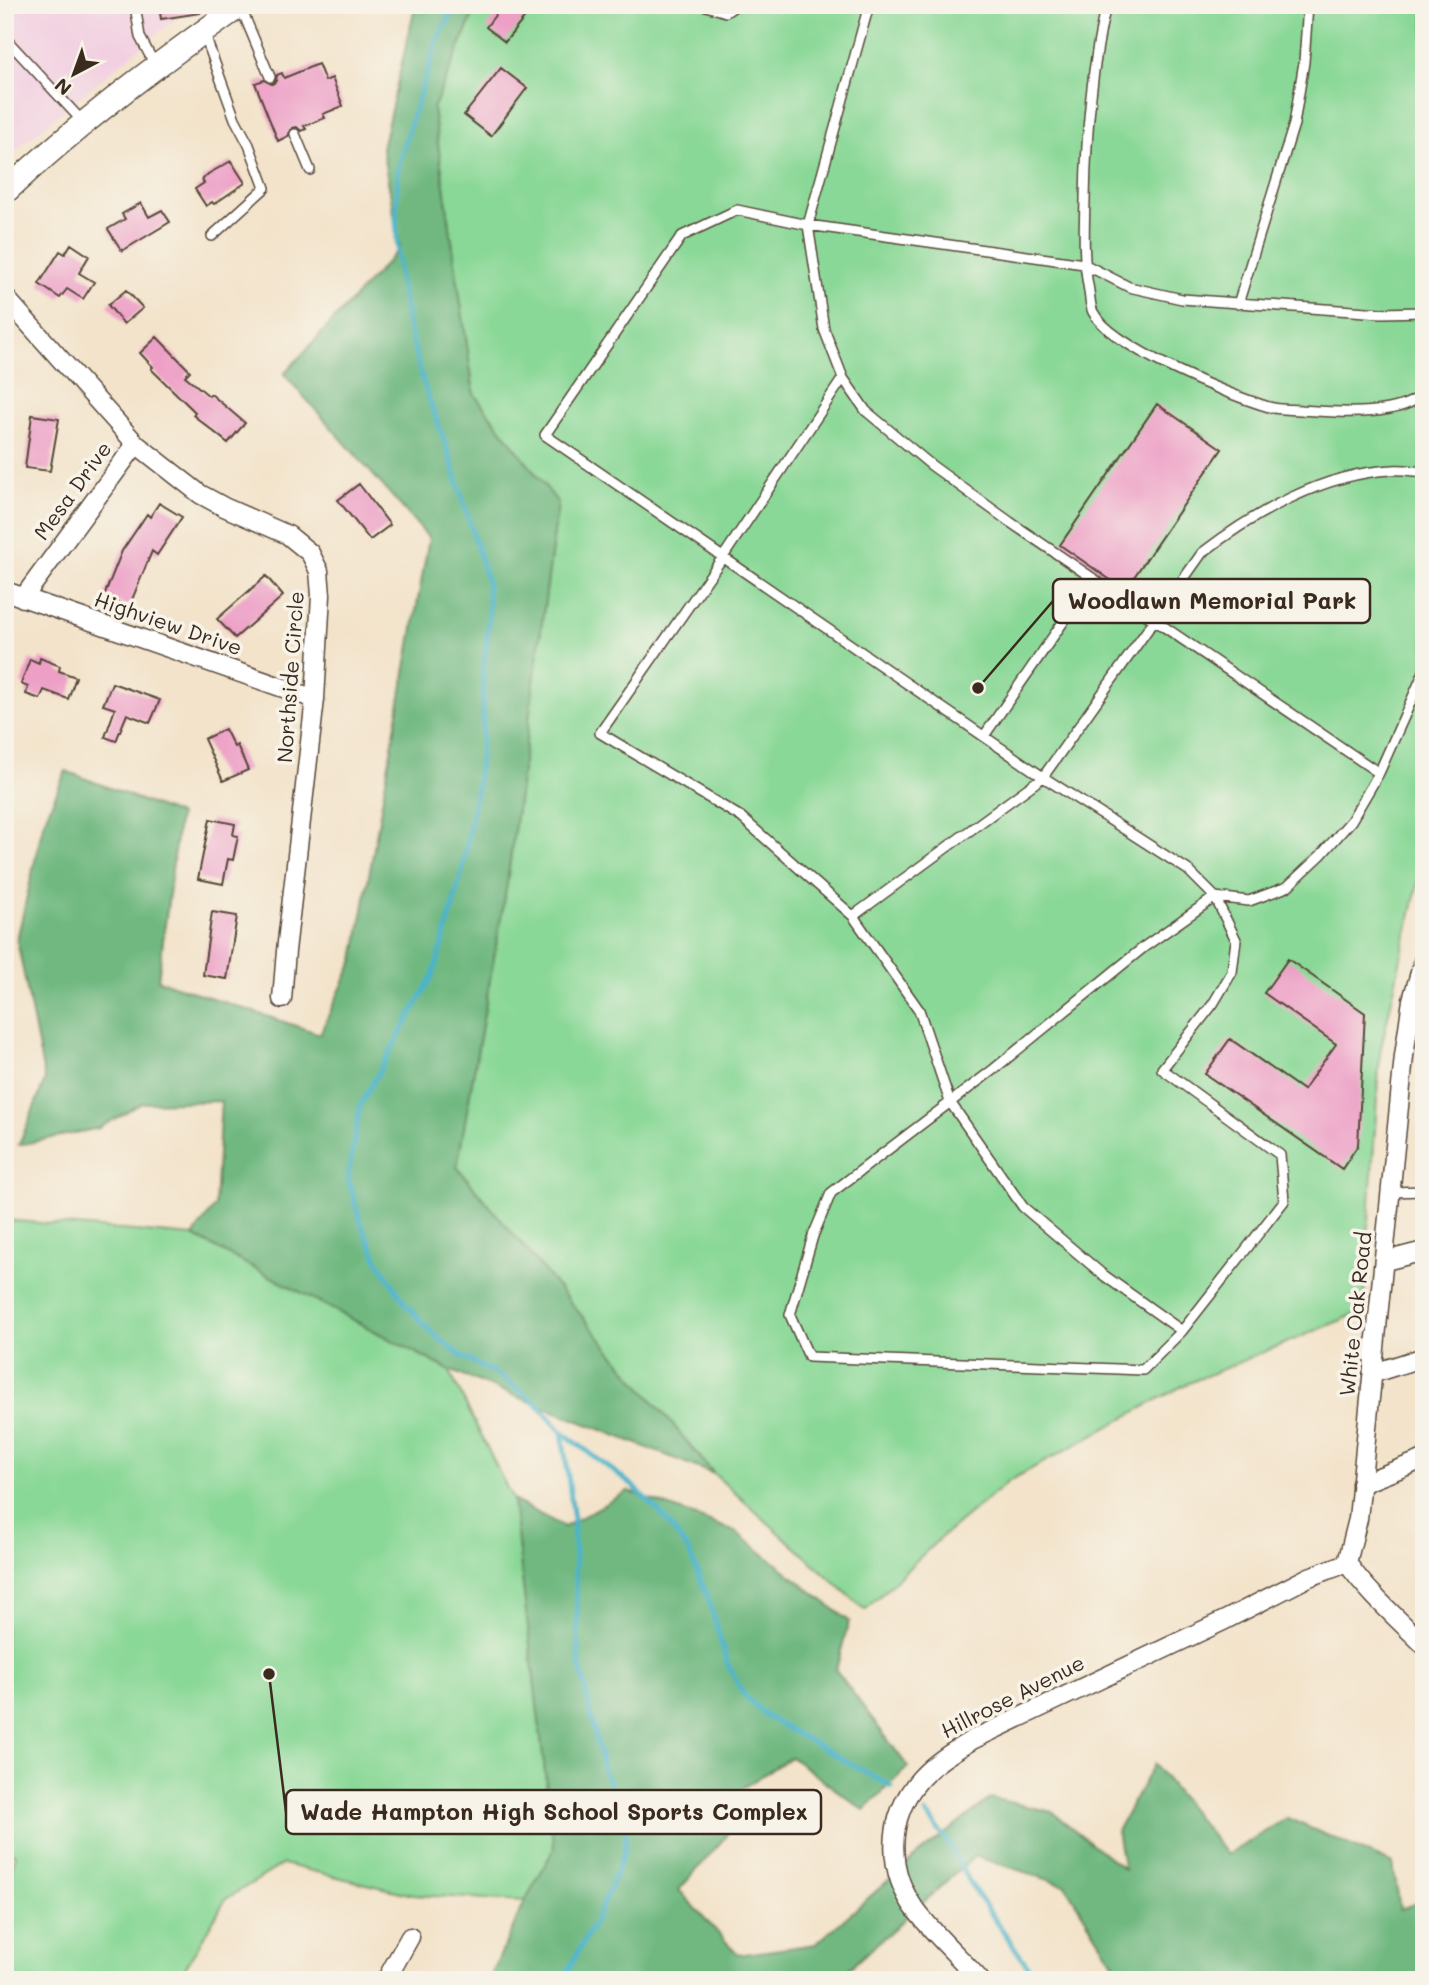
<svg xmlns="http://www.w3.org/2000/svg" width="1429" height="1985" viewBox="0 0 1429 1985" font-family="Mali,sans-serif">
  <rect width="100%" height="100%" fill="#f7f3e8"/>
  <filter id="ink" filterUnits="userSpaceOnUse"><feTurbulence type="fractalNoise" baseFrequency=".0143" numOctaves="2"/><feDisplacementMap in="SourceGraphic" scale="14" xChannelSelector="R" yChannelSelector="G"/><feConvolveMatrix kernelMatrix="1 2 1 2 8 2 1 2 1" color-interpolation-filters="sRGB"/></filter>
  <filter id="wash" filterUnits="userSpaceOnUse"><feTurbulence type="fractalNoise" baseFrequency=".00686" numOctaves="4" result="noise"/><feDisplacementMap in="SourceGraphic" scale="28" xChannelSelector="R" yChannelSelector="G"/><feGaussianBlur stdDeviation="1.57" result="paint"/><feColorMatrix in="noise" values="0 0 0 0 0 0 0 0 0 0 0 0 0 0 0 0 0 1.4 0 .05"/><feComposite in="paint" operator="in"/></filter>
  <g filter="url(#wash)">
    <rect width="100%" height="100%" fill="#f3e3ca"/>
    <!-- built -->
    <path fill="#f2cfe1" d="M5,5H192L25,142L5,162Z"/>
    <!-- green -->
    <path fill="#8ad897" stroke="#62815a" stroke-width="2" d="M477,5H1424V872L1418,882L1380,1052L1363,1311L1184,1385L1009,1481L938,1540L865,1610L714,1474L457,1167L507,883L558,503L474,394L433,109Z
      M5,1220L193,1236L449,1370L513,1500L554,1849L525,1901L413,1895L283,1864L226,1899L178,1980H5V1892L16,1854L5,1849Z"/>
    <!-- forest -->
    <path fill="#6fb880" stroke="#55714f" stroke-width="2" d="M417,5H477L433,109L474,394L558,503L507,883L457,1167L714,1474L449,1370L193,1236L215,1206L221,1101L142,1103L99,1128L19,1145L45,1080L17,940L44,821L66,771L179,815L158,980L320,1034L354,960L429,538L284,374L400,248L382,148L414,11Z
      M628,1491L736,1532L849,1621L836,1670L908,1767L864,1810L791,1757L738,1791L726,1836L679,1890L738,1955L816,1944L916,1856L991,1798L1052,1812L1124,1869L1117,1831L1154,1764L1227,1855L1287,1818L1393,1864L1400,1909L1424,1901V1980H1124L1065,1885L975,1856L836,1980H489L525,1901L554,1849L513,1500L564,1527Z"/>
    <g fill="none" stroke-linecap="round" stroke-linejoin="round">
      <!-- stream -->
      <path stroke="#4bb4c9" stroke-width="5" d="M456,5L438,39L412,118L398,168L396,218L399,276L409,329L424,385L451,460L487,581L489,615L483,676V725L477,786L462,871L448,925L433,975L360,1106L348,1178L361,1223L379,1263L405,1303L433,1334L461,1356L500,1376L537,1404L562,1432L633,1486L664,1517L688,1550L709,1600L727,1663L743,1694L767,1717L892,1787
        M562,1432L573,1513L579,1661L603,1769L620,1808L626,1833L625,1849L617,1871L598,1915L563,1980
        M926,1813L949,1844L973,1888L1029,1968L1049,1980"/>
    </g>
    <g id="blocks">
      <!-- building -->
      <path fill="#ed9fc6" d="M159,5H199L200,13L161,19Z
        M503,5H535L505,42L486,27Z
        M318,64L325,81L332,78L343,106L323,114L325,118L304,126L306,129L301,131L297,127L292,128L288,136L278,141L255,83L264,80L272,84L276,81L277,75L282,73L284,78Z
        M501,68L527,88L491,136L464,115Z
        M231,161L245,183L214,204L212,202L206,206L195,189L204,183L202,180L208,174Z
        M141,203L149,217L162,210L170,222L122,251L108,229L125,219L122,214Z
        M71,244L89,256L79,273L94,282L83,299L67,289L60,298L39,284L60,251L65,254Z
        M126,290L143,308L124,324L108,305Z
        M157,337L190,371L185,376L209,396L211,394L245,423L228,443L193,415L195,412L151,369L153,367L140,353Z
        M1157,404L1222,449L1125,590L1060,545Z
        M32,415L59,419L50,471L25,468Z
        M359,484L390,525L370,540L338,500Z
        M159,503L182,517L157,555L152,551L129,607L104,596L122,551L147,514L150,517Z
        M266,576L283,596L235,638L217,619Z
        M40,658L60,666L59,671L76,677L68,699L44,690L40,699L26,694L28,687L21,684L30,659L39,663Z
        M112,683L160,700L150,723L127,714L116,741L105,737L115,709L103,705Z
        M225,729L234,747L237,745L248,770L223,781L204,739Z
        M210,819L235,824L233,835L238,836L233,860L228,859L223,884L198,879Z
        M212,912L237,916L227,979L203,975Z
        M1288,959L1365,1013L1358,1145L1342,1169L1205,1074L1230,1039L1303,1090L1336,1044L1264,993Z"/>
    </g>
  </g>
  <g filter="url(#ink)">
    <use href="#blocks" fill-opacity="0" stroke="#574638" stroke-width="2"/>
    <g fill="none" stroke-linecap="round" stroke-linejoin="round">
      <defs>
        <path id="service" d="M135,5L140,37L155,65
          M703,5L726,12L736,5
          M869,5L808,225L824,329L843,378L866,411L931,465L1010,522L1379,773
          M1106,5C1091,69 1086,136 1085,201C1084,231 1083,261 1089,291C1090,297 1090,306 1093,312C1111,347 1230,396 1269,407C1279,410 1290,409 1301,410C1332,412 1401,419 1424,392
          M241,8L270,77
          M204,33L235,119L249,145L265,188L212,236
          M5,38L83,122
          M295,134L310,170
          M1238,304L1294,124L1304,62L1308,5
          M1424,312L1381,313L1182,299L1129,287L1084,264L808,225L737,210L682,236L545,435L1043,777L1188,870L1215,897L1236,940L1232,972L1213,1004L1162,1069L1280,1155L1284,1201L1182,1331L1143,1370L809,1357L790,1315L813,1236L831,1193L994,1069L1144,947L1215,897L1249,901L1287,887L1321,855L1351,821L1379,773L1424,672
          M843,378L723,557L600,733L741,817L853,916L919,1010L950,1102L1023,1207L1102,1274L1182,1331
          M984,736L1093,579
          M853,916L1043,777L1202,553C1254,513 1324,473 1392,470C1402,469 1413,471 1424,472
          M1391,1192L1424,1191"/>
        <path id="minor" d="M5,297L136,444L200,494L224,507L288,535L310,553L319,571L321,595L315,699L286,951L282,999
          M5,591L315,699
          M23,598L136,444
          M1424,959L1412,1000L1404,1056L1358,1519L1347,1563C1369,1594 1397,1618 1424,1645
          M1385,1261L1424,1251
          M1374,1373L1424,1357
          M1361,1484L1424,1459
          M386,1980L410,1937
          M980,1980C960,1958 936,1936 918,1913C886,1872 886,1818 920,1779C935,1762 954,1751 972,1740L1225,1620L1309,1577L1347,1563"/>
        <path id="tertiary" d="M5,192C79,123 159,63 241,5"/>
      </defs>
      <!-- service casing -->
      <use href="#service" stroke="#574638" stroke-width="12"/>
      <!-- minor casing -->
      <use href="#minor" stroke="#574638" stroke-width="21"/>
      <!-- tertiary casing -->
      <use href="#tertiary" stroke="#574638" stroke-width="26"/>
      <!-- service -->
      <use href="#service" stroke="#fff" stroke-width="9"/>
      <!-- minor -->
      <use href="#minor" stroke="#fff" stroke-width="18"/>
      <!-- tertiary -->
      <use href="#tertiary" stroke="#fff" stroke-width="23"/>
    </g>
  </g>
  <g text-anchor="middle" stroke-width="7" stroke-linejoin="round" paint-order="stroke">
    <!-- street labels -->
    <g font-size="21" fill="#3b2a1e" stroke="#f7f3e8">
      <text transform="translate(73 491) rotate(-54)" y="7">Mesa Drive</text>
      <text transform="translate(168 624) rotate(19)" y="7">Highview Drive</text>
      <text transform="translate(291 677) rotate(-86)" y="7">Northside Circle</text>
      <text transform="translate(1356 1314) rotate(-84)" y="7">White Oak Road</text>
      <text transform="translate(1013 1697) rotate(-27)" y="7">Hillrose Avenue</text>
    </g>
  </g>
  <!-- callouts -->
  <path fill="none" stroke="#3b2a1e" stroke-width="2.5" d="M978 688L1053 601M269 1674L286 1812"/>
  <g fill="#3b2a1e" stroke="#f7f3e8" stroke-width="2.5">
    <circle cx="978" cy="688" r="7"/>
    <circle cx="269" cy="1674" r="7"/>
  </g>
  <g fill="#f7f3e8" stroke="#3b2a1e" stroke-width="2.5">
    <rect x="1053" y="579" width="317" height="44" rx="7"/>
    <rect x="286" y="1790" width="535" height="44" rx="7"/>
  </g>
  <g font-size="23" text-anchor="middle" font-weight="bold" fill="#3b2a1e">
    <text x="1212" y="609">Woodlawn Memorial Park</text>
    <text x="554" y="1820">Wade Hampton High School Sports Complex</text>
  </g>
  <!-- margin -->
  <rect width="1429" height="1985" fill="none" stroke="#f7f3e8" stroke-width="28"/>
  <!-- north arrow -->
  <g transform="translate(74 74) rotate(221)" stroke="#f7f3e8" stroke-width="5" paint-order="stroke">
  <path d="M0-5L12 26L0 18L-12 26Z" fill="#3b2a1e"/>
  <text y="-10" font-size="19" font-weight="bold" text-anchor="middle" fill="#3b2a1e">N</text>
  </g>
</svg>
